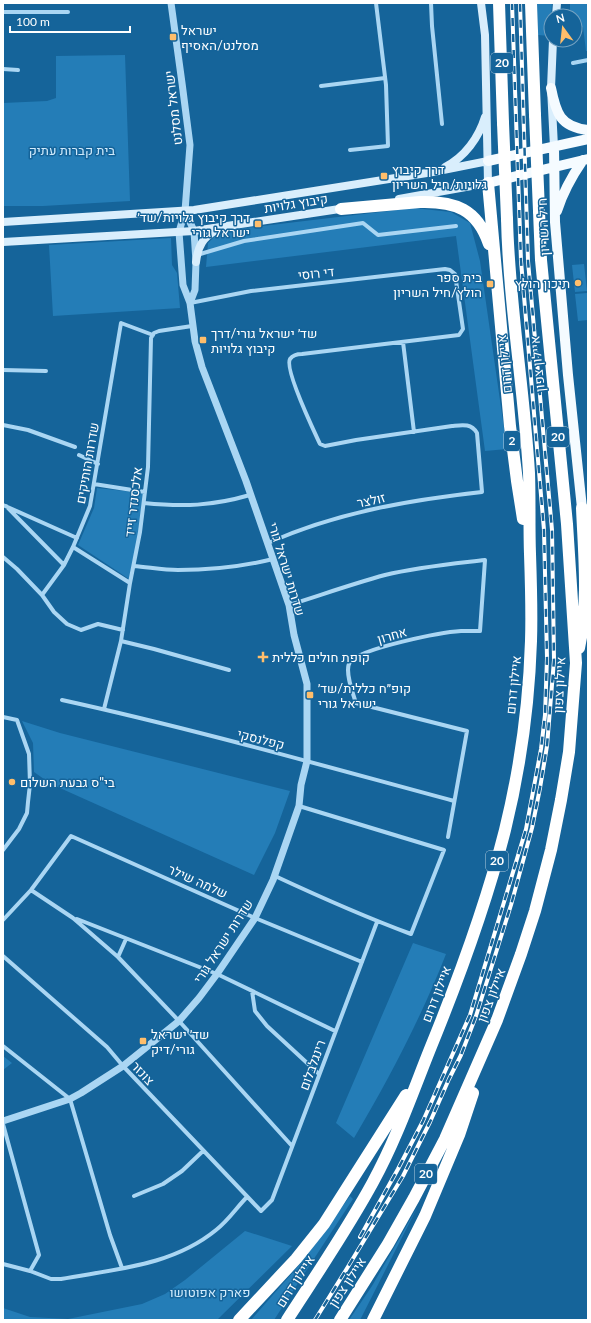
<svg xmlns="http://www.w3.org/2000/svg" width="591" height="1323" viewBox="0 0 591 1323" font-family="Lato,Heebo,sans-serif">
  <rect width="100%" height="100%" fill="#15649a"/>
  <!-- green -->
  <path fill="#247db7" d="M537,3H552L550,36L538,35Z
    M570,3H588V51H586L583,27H575V16H570Z
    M125,55L130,201L43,206H3V103L47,101L56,98V56Z
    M414,208L451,212L470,223L480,261L507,449L485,451L456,236L206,267L208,243L220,231Z
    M171,238L172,265L177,273L180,308L53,316L49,245Z
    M584,264L587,291L575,292L572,265Z
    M587,293L588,320L578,321L575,294Z
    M97,488L143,493L139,533L129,579L78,545L94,508Z
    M22,721L60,733L290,791L275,833L254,875L51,784L34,772L33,743Z
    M413,943L446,954C421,1018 389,1079 354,1138L336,1123Z
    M3,1056L12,1063L3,1070Z
    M350,1196L353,1199L274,1320H251L301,1263Z
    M418,1206L360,1320H349L372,1286Z
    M245,1231L292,1246L217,1320H3V1308L30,1317L68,1319L142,1304L165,1294L185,1280Z"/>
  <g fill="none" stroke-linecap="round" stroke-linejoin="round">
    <!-- minor -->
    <path stroke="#aad6f3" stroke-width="4" d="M431,3L432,26L442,124
      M3,12H68
      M573,63L588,60
      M3,69L18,70
      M321,86L385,78
      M350,150L388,146L386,85L376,3
      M197,255L244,241L363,223L378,235L456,226
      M190,303L251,291L445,269L450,270L455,274L463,329L459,335L302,354C298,354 293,355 290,359C284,369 314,431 320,444L325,446L356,440L452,426C462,425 471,423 477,433L482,492C409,500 335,513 268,543
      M403,342L414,432
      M3,370L46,371
      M3,425L28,430L75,447
      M79,455L98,464
      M94,484L145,492
      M144,503C183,507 212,506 250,495
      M3,505L77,538
      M6,506L64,565
      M73,547L130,583
      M3,557L17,569L42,595L54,612L67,624L81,630L98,624L123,630
      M134,566C148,567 163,570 178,570C211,570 241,567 273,559
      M42,595L64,565L73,547L90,506L121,323L153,335
      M289,605C321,595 352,584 385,575C418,567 451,564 485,560L480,631C474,631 467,631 461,631C442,632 361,648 350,662C344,670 353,694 356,703L467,731L448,837
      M121,641L154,649L229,670
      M62,700C194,729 324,766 454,801
      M104,709L121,641L130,583L140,532L148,467L151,338L154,333L159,331L192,326
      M3,717L17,720L29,754L30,784L28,802L27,813L19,829L3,850
      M275,876C320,897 365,917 411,934L444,850L299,806
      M31,890L73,918L118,957L179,1021L292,1146
      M77,919L217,974L335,1031
      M3,920L31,890L71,836L255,918L362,962
      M3,956L107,1047L123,1066L261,1211L272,1200L377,922
      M118,957L126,939
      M252,991L255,1011L267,1026L319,1074
      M3,1046L70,1099L110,1235L122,1268
      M3,1124L39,1255L30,1271
      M134,1196L163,1184L182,1171L203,1151
      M3,1264L30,1271L51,1279H61C115,1269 172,1266 216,1230C228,1221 237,1207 247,1197"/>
    <!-- tertiary -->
    <path stroke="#aad6f3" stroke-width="7" d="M185,211L194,231L196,262L195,290L190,303
      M3,1121L70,1099L81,1093L123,1066L179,1021L199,998L217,974L255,918L273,880L299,806L301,785L307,761V684L294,635L289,605L246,481L202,367L195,341L190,303L183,285L179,232L185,211L190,145L182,83L171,3"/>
    <!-- secondary -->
    <path stroke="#d9eefc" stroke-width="8" d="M556,16L557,3
      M553,40L551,88L554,147
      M445,167C465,157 479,137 485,117
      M399,199L488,183L485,35L481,3
      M3,222L194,210L433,172L488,161
      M3,242L194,231L346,208
      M196,262C198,246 203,237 217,230"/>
    <!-- primary -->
    <path stroke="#f5fbff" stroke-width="10" d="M551,88C556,113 560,127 588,130
      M554,147L555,222L568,375L582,508
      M488,161L588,139
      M488,183L588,159
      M557,211C563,192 572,176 583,160"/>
    <!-- motorway -->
    <path stroke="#fff" stroke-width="12" d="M499,3L503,123
      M531,3L535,115
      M488,183L510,426L517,481L523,519
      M341,209L420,202C455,201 477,209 489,244
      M579,648C589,602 584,555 582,508
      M239,1320L296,1259L324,1224L406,1095
      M287,1320C316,1275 347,1230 373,1182C396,1140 412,1094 430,1049C459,978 486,905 505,830C520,769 529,704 531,641C532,612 531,583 530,554C529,527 530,500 529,473C524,388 509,304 507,219
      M340,1320L388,1244L414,1198L445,1139L497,1020L521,954L535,911L551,850L561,800L569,752L576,663L567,524L541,260L539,211
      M373,1320L425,1216L459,1135L473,1093"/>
    <defs>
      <path id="rail" d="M360,1237L398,1169L423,1121L470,1015L526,829L541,749L545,715L547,658L544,530L521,261L512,3
        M315,1320L346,1270L403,1176L430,1122L449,1079L461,1055L476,1016L511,905L532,828L540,788L547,746L554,660L552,530L528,261L520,3"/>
    </defs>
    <!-- rail casing -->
    <use href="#rail" stroke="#fff" stroke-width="4"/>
    <!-- rail -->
    <use href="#rail" stroke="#15649a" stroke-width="2.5" stroke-dasharray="8" stroke-linecap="butt"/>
    <!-- motorway-bridge -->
    <path stroke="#fff" stroke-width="12" d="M535,115L539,211
      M503,123L507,219"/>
  </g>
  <!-- markers -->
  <g fill="#ffbe6b" stroke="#15649a" stroke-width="1.5">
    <rect x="169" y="33" width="8" height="8" rx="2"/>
    <rect x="380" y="172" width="8" height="8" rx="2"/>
    <rect x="254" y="220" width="8" height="8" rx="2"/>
    <circle cx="578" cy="283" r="4"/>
    <rect x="486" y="280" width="8" height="8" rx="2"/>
    <rect x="199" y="336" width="8" height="8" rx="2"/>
    <path d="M261 651h4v4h4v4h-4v4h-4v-4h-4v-4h4z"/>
    <rect x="306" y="691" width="8" height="8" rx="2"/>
    <circle cx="12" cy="782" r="4"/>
    <rect x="139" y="1037" width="8" height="8" rx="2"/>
  </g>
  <g text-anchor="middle" stroke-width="3" stroke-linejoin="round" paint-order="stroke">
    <!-- shield labels -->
    <g fill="#15649a" stroke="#b9d0e1" stroke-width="1">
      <rect x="491" y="53" width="22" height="20" rx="3"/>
      <rect x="547" y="427" width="22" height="20" rx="3"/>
      <rect x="504" y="431" width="16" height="20" rx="3"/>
      <rect x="486" y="851" width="22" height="20" rx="3"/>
      <rect x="415" y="1164" width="22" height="20" rx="3"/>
    </g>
    <g font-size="12" font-weight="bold" fill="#fff">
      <text x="502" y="67">20</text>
      <text x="558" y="441">20</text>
      <text x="512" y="445">2</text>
      <text x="497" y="865">20</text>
      <text x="426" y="1178">20</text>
    </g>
    <!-- poi labels -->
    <g font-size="13" fill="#fff" stroke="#15649a" text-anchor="start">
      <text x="181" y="35">ישראל<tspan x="181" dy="15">מסלנט/האסיף</tspan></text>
      <text x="392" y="174">דרך קיבוץ<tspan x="392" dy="15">גלויות/חיל השריון</tspan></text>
      <text x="250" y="222" text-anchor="end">דרך קיבוץ גלויות/שד׳<tspan x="250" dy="15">ישראל גורי</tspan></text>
      <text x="482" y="282" text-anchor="end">בית ספר<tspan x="482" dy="15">הולץ/חיל השריון</tspan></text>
      <text x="570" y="288" text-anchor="end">תיכון הולץ</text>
      <text x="211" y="338">שד׳ ישראל גורי/דרך<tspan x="211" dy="15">קיבוץ גלויות</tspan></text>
      <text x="272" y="662">קופת חולים כללית</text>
      <text x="318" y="693">קופ״ח כללית/שד׳<tspan x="318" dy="15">ישראל גורי</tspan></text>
      <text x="20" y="787">בי"ס גבעת השלום</text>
      <text x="151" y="1039">שד׳ ישראל<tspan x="151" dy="15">גורי/דיק</tspan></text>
    </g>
    <!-- street labels -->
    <g font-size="13" fill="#fff" stroke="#15649a">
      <text transform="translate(173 108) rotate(-97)" y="5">ישראל מסלנט</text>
      <text transform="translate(296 203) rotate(-9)" y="5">קיבוץ גלויות</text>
      <text transform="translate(543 227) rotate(-93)" y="5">חיל השריון</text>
      <text transform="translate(316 273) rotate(-6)" y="5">די רוסי</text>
      <text transform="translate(504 364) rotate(-96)" y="5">איילון דרום</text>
      <text transform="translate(537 364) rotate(-96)" y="5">איילון צפון</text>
      <text transform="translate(87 463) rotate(-80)" y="5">שדרות הותיקים</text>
      <text transform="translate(371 500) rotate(-12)" y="5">זולצר</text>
      <text transform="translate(133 502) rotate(-83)" y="5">אלכסנדר זייד</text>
      <text transform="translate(287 569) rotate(73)" y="5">שדרות ישראל גורי</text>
      <text transform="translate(392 635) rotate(-16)" y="5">אחרון</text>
      <text transform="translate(513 685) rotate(-84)" y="5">איילון דרום</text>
      <text transform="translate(559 685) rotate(-87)" y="5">איילון צפון</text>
      <text transform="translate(261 739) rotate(14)" y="5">קפלנסקי</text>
      <text transform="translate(198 881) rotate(24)" y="5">שלמה שילר</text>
      <text transform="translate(223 941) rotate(-57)" y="5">שדרות ישראל גורי</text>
      <text transform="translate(436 994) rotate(-69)" y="5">איילון דרום</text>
      <text transform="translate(491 995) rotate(-69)" y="5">איילון צפון</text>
      <text transform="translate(312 1065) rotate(-70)" y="5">רינגלבלום</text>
      <text transform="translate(143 1073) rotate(47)" y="5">צונזר</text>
      <text transform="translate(295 1281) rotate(-57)" y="5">איילון דרום</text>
      <text transform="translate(347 1282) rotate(-57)" y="5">איילון צפון</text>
    </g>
    <!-- park labels -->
    <g font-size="13" fill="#d2ecfd" stroke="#15649a">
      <text x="72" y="155">בית קברות עתיק</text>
      <text x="210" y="1297">פארק אפוטושו</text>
    </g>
  </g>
  <!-- border -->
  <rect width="591" height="1323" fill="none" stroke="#ffffff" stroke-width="8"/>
  <!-- north arrow -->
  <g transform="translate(563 28) rotate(345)"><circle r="19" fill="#15649a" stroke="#73a2c2"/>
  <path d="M0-3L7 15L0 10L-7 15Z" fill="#ffbe6b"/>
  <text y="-6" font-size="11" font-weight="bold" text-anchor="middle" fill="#ffffff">N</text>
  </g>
  <!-- scale -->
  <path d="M10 26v6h120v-6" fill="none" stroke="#ffffff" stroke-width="2"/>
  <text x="16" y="26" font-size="12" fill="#ffffff" stroke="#15649a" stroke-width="3" paint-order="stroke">100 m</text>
</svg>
